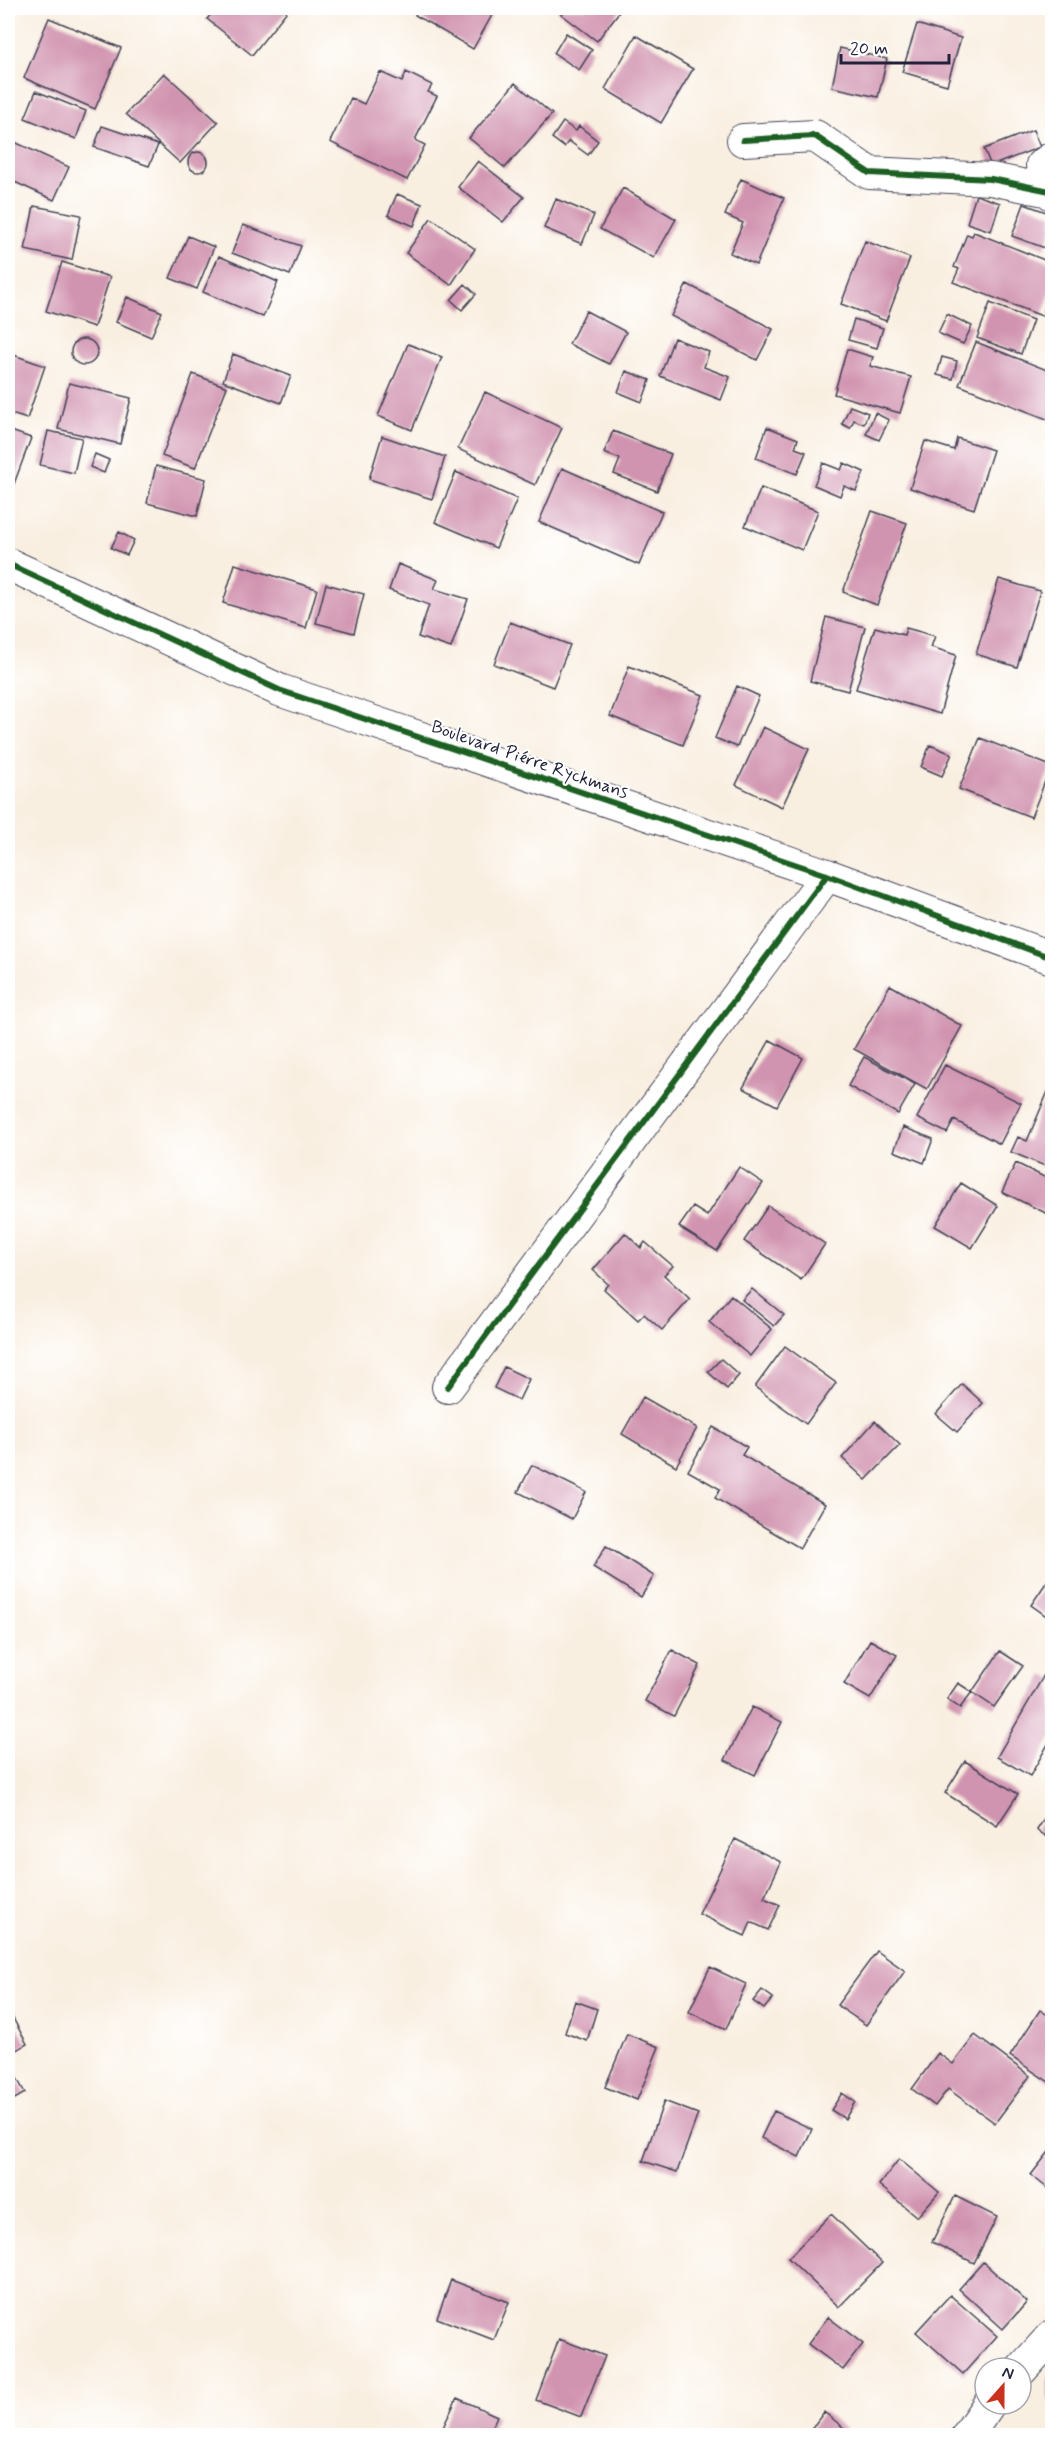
<svg xmlns="http://www.w3.org/2000/svg" width="1060" height="2443" viewBox="0 0 1060 2443" font-family="Mynerve,sans-serif">
  <rect width="100%" height="100%" fill="#fff"/>
  <filter id="ink" filterUnits="userSpaceOnUse"><feTurbulence type="fractalNoise" baseFrequency=".0167" numOctaves="2"/><feDisplacementMap in="SourceGraphic" scale="12" xChannelSelector="R" yChannelSelector="G"/><feConvolveMatrix kernelMatrix="1 2 1 2 8 2 1 2 1" color-interpolation-filters="sRGB"/></filter>
  <filter id="wash" filterUnits="userSpaceOnUse"><feTurbulence type="fractalNoise" baseFrequency=".008" numOctaves="4" result="noise"/><feDisplacementMap in="SourceGraphic" scale="24" xChannelSelector="R" yChannelSelector="G"/><feGaussianBlur stdDeviation="1.35" result="paint"/><feColorMatrix in="noise" values="0 0 0 0 0 0 0 0 0 0 0 0 0 0 0 0 0 1.4 0 .05"/><feComposite in="paint" operator="in"/></filter>
  <g filter="url(#wash)">
    <rect width="100%" height="100%" fill="#f9efe1"/>
    <g id="blocks">
      <!-- building -->
      <path fill="#d194b0" d="M217,8H283L287,11L252,55L207,19Z
        M419,8L456,9L458,8H496L473,49L415,15Z
        M560,8H622L597,41L557,11Z
        M49,18L121,48L95,109L24,78Z
        M917,24L961,38L947,85L902,72Z
        M566,33L592,50L579,70L554,53Z
        M636,35L693,69L661,123L605,89Z
        M840,48L887,59L878,97L832,87Z
        M380,72L402,82L406,72L432,85L428,92L437,96L415,140L425,145L407,180L330,142L351,98L364,104Z
        M164,73L218,122L180,163L126,114Z
        M515,83L552,114L505,168L469,138Z
        M36,91L86,111L76,139L25,118Z
        M563,122L576,131L579,126L598,141L588,155L569,141L564,147L552,138Z
        M102,126L158,145L149,166L94,147Z
        M1033,130L1040,147L991,166L984,149Z
        M8,139L69,167L54,200L8,179Z
        M188 162a10 10 0 1 1 20 0a10 10 0 1 1-20 0Z
        M478,161L524,197L503,222L458,187Z
        M741,179L784,198L756,265L730,253L743,223L725,215Z
        M623,188L676,219L654,258L600,229Z
        M397,194L422,204L414,226L388,215Z
        M976,195L1000,203L991,231L967,223Z
        M556,199L594,215L582,244L544,228Z
        M1024,204L1052,214V228L1045,248L1012,236Z
        M34,206L81,215L72,260L25,250Z
        M431,218L475,249L451,285L406,253Z
        M243,225L301,246L290,275L232,253Z
        M974,232L1052,263V288L1042,316L953,282L959,269L954,267L967,234L972,236Z
        M188,236L214,247L197,289L170,278Z
        M865,241L910,258L886,321L841,304Z
        M219,256L278,282L263,317L203,292Z
        M62,262L110,277L94,327L46,311Z
        M465,284L476,294L462,310L451,300Z
        M687,284L773,329L757,360L671,316Z
        M127,297L162,312L151,337L116,322Z
        M990,303L1033,320L1021,354L977,338Z
        M586,311L626,332L609,364L569,344Z
        M947,314L972,326L963,344L938,333Z
        M854,319L883,328L877,348L848,340Z
        M674,338L709,352L704,367L730,377L721,400L660,376Z
        M71 352a13 13 0 1 1 26 0a13 13 0 1 1-26 0Z
        M976,342L1052,372V421L959,385Z
        M408,344L442,357L412,430L378,416Z
        M847,349L873,357L870,366L911,377L900,413L834,394Z
        M8,353L45,366L27,419L8,413V393L10,386L8,385Z
        M233,354L291,376L281,403L223,381Z
        M942,357L957,361L953,379L937,375Z
        M626,371L650,380L642,402L618,392Z
        M193,374L227,387L195,468L162,456Z
        M69,383L131,398L120,444L58,429Z
        M485,392L562,428L535,485L458,449Z
        M850,406L868,413L864,424L854,420L850,428L842,424Z
        M875,413L889,420L879,440L866,434Z
        M767,427L798,439L795,448L806,452L797,474L756,458Z
        M8,430L31,438L8,500Z
        M48,431L82,438L74,473L40,465Z
        M613,431L671,454L657,491L614,474L620,459L604,453Z
        M382,436L445,457L432,499L369,479Z
        M957,438L993,450L974,509L910,488L925,441L954,450Z
        M95,454L109,460L104,473L90,467Z
        M823,463L841,470L844,463L864,472L856,491L844,486L840,496L814,485Z
        M156,466L206,479L197,516L147,503Z
        M562,468L662,512L639,565L539,522Z
        M456,472L517,499L496,548L435,522Z
        M761,488L818,511L802,550L745,526Z
        M872,511L907,523L877,605L843,592Z
        M119,532L134,540L127,555L111,548Z
        M235,564L317,589L306,628L223,603Z
        M398,564L438,580L434,589L468,599L451,648L418,637L429,605L389,590Z
        M999,579L1040,591L1017,667L976,654Z
        M326,584L364,594L354,633L316,623Z
        M826,617L865,627L848,691L810,681Z
        M510,622L570,645L553,687L494,664Z
        M875,627L904,635L906,628L935,636L931,647L956,655L940,714L856,689Z
        M629,666L703,695L683,745L610,716Z
        M737,686L759,696L737,747L715,738Z
        M763,727L809,749L782,807L736,785Z
        M980,738L1051,766L1031,817L959,789Z
        M930,745L952,754L942,776L921,767Z
        M890,985L962,1026L927,1089L854,1049Z
        M770,1040L803,1058L777,1106L743,1088Z
        M864,1057L915,1084L898,1114L848,1086Z
        M945,1065L1021,1103L1000,1144L954,1120L947,1133L917,1118Z
        M1052,1082V1169L1011,1152L1018,1137L1027,1141Z
        M903,1127L933,1139L924,1163L894,1151Z
        M1016,1163L1052,1181V1216L1002,1192Z
        M739,1167L763,1183L717,1251L679,1227L693,1207L707,1216Z
        M961,1183L998,1206L972,1248L935,1226Z
        M768,1206L825,1244L801,1280L744,1241Z
        M625,1233L641,1248L645,1242L673,1266L664,1275L690,1299L662,1330L644,1314L638,1320L604,1289L608,1284L593,1270Z
        M752,1289L784,1315L774,1326L742,1300Z
        M731,1295L772,1329L750,1356L709,1322Z
        M785,1346L836,1383L806,1424L755,1387Z
        M721,1359L739,1375L727,1389L708,1372Z
        M504,1367L529,1379L519,1400L494,1388Z
        M962,1384L983,1403L957,1432L936,1414Z
        M643,1397L697,1428L676,1466L622,1434Z
        M875,1421L900,1445L866,1480L842,1458Z
        M713,1427L747,1447L742,1455L825,1504L800,1548L715,1498L720,1489L688,1471Z
        M532,1465L586,1492L572,1519L518,1492Z
        M606,1546L654,1576L641,1597L593,1567Z
        M1052,1574V1620L1031,1605Z
        M870,1640L897,1655L870,1699L844,1684Z
        M672,1650L700,1665L674,1716L645,1701Z
        M1000,1651L1023,1666L994,1707L972,1692Z
        M1044,1675L1052,1679V1737L1030,1776L997,1757Z
        M958,1683L972,1692L960,1708L947,1699Z
        M752,1707L782,1722L755,1775L725,1760Z
        M965,1761L1018,1794L997,1826L945,1793Z
        M1052,1806V1840L1037,1830Z
        M735,1839L781,1862L764,1898L780,1905L768,1930L751,1922L745,1936L699,1914Z
        M877,1951L905,1971L866,2025L837,2005Z
        M710,1967L746,1984L726,2029L689,2012Z
        M762,1990L773,1998L764,2009L753,2001Z
        M575,2001L597,2009L587,2041L565,2033Z
        M8,2009L27,2044L8,2055Z
        M1040,2010L1052,2018V2084L1010,2056Z
        M627,2034L659,2047L637,2100L605,2087Z
        M975,2035L1030,2076L995,2123L948,2089L935,2106L912,2089L938,2053L953,2064Z
        M8,2062L25,2093L8,2103Z
        M842,2093L855,2102L845,2119L831,2110Z
        M664,2101L698,2114L677,2172L643,2161Z
        M774,2111L812,2129L799,2157L761,2138Z
        M1052,2148V2192L1031,2175Z
        M899,2159L939,2192L917,2217L879,2185Z
        M955,2196L997,2217L974,2263L932,2242Z
        M831,2214L882,2263L839,2307L788,2258Z
        M983,2262L1027,2302L1003,2329L959,2289Z
        M451,2280L509,2302L494,2340L437,2318Z
        M950,2295L997,2336L963,2374L916,2332Z
        M828,2317L863,2344L843,2370L808,2344Z
        M559,2339L605,2356L581,2417L536,2400Z
        M1052,2371V2411L1048,2396V2381Z
        M457,2398L497,2416L488,2436H439Z
        M824,2412L854,2436H806Z"/>
    </g>
  </g>
  <g filter="url(#ink)">
    <use href="#blocks" fill-opacity="0" stroke="#424154" stroke-width="1.5"/>
    <g fill="none" stroke-linecap="round" stroke-linejoin="round">
      <defs>
        <path id="street" d="M743,140L815,136L869,173L991,179L1050,191
          M1052,158L1042,165L1052,194
          M8,564L279,690L827,875L1052,958
          M448,1387L827,875
          M1021,2370L1052,2336
          M967,2436L989,2404"/>
      </defs>
      <!-- street casing -->
      <use href="#street" stroke="#424154" stroke-width="34"/>
      <!-- street -->
      <use href="#street" stroke="#fff" stroke-width="32"/>
      <defs>
        <path id="cycleway" d="M743,140L815,136L869,173L991,179L1050,191L1052,194
          M8,564L279,690L827,875L1052,958
          M448,1387L827,875"/>
      </defs>
      <!-- cycleway casing -->
      <use href="#cycleway" stroke="#fff" stroke-width="10"/>
      <!-- cycleway -->
      <use href="#cycleway" stroke="#1b5e20" stroke-width="6"/>
    </g>
  </g>
  <g text-anchor="middle" stroke-width="4.5" stroke-linejoin="round" paint-order="stroke">
    <!-- street labels -->
    <g font-size="18" fill="#22223b" stroke="#fff">
      <text transform="translate(530 759) rotate(19)" y="6">Boulevard Piérre Ryckmans</text>
    </g>
  </g>
  <!-- margin -->
  <rect width="1060" height="2443" fill="none" stroke="#fff" stroke-width="30"/>
  <!-- north arrow -->
  <g transform="translate(1003 2386) rotate(21)"><circle r="28" fill="#ffffff" stroke="#a7a7b1" stroke-width="1.5"/>
  <path d="M0-4.5L10 22L0 15L-10 22Z" fill="#c8321e"/>
  <text y="-9" font-size="16" font-weight="bold" text-anchor="middle" fill="#22223b">N</text>
  </g>
  <!-- scale -->
  <path d="M841 54v9h108v-9" fill="none" stroke="#22223b" stroke-width="3"/>
  <text x="850" y="54" font-size="18" fill="#22223b" stroke="#ffffff" stroke-width="4.5" paint-order="stroke">20 m</text>
</svg>
